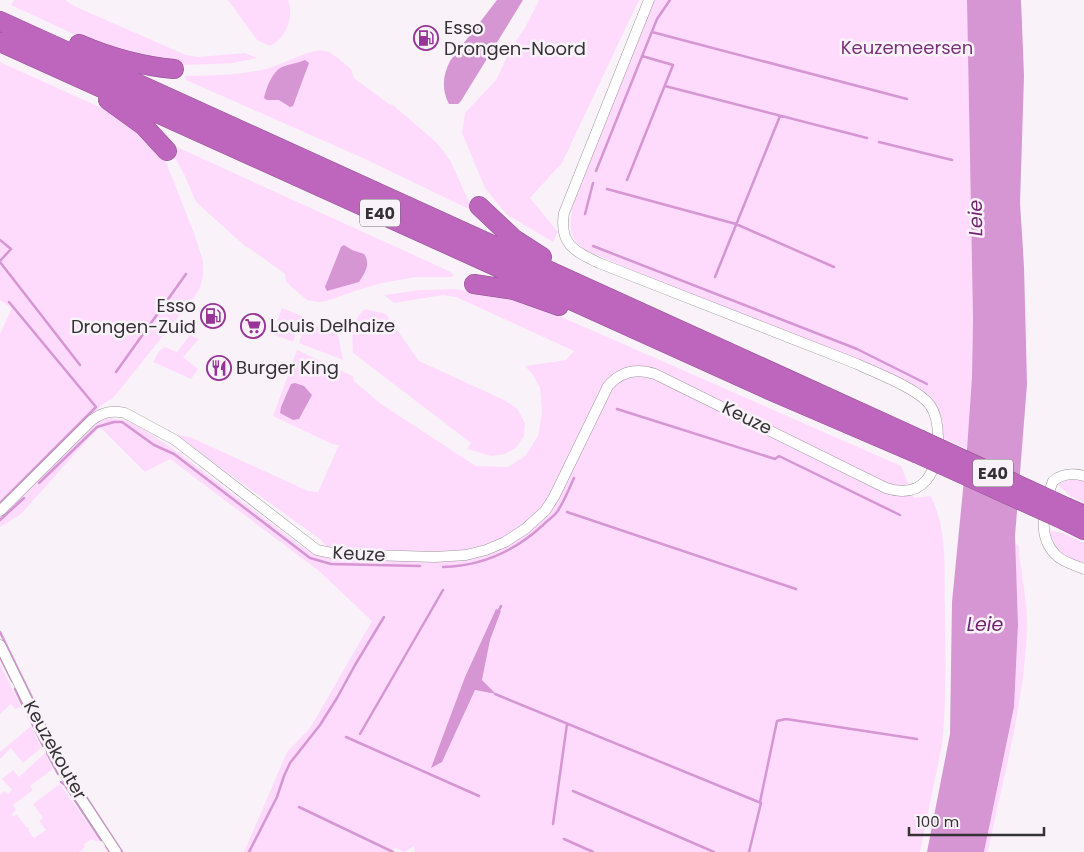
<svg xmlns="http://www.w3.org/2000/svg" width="1084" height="852" viewBox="0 0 1084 852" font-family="Poppins,sans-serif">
  <rect width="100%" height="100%" fill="#f9f3f9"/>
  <!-- green -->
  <path fill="#fedbfc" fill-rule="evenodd" d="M14,0H65L74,6L186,55L198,57L245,53L257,58L233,63L188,65L162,62L104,48L11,5Z
    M228,0H288C294,17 287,38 270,46L257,40Z
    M539,0H639L562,163L530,198L558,232L553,242L506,214L485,188L462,133L465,113L496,80L510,50L526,26Z
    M654,0H967L973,319L972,377L967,449L941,437L934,404L766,325L587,251C566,238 570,224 573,202Z
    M320,50L329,52L338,58L351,69L354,78L389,104L393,105L436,142L444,152L451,162L473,211L365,159L186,80L185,76C211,75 239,75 266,69C284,64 301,53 320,50Z
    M0,62L117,115L162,152L194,233L203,261V276L200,288L195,296C168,330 141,363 115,396C110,402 101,402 98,410L106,418L124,420L137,425L179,453L298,544L319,556L330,558L327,547L320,539L173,434L190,437L308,491L318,492L339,445L332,444L273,416L297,350L353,376L354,381L381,404L476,466L508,467L525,456L538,436L542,412L540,388L533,375L525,366L566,360L574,351L456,297L443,295L394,303L384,295L420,290L454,289L516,297L901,466L914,498L931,496C948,532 944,569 945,608C945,654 947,699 942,745L920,852H415L414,846L404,852L396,848L388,852H244L287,752L310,728L372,621L319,571L170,459L145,472L100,427L90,437L21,514L0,527V334L12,308L0,300ZM496,609L501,611L490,640L482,681L495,694L475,690L432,767L465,677Z
    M168,143L451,272L454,275L452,277H416L382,283L355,291L327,301L319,302L307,300L286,282L285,274L249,248L246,247L196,202L184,174L168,146Z
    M282,308L302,316L293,342L272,334Z
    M365,309L386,314L419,361L502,399L517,408L525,423L524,436L516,448L505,454L492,456L467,449L471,443L353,353C352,337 351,320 365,309Z
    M307,322L338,334L343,360L299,343Z
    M190,335L199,339L183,357L198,369L191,379L153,362L159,351L165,347L177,352Z
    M1065,479H1081L1084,481V503L1070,496L1057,484Z
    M1047,530L1063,533L1084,543V564C1064,555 1053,553 1047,530Z
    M1015,543L1019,546C1020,571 1027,597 1027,622C1026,700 1003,776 988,852H984L1014,707L1018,625Z
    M0,664L21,707L15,709L11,704L0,714Z
    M31,726L41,748L23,763L11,748L0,759V752Z
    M45,753L53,769L30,786L33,790L13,805L16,810L12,814L13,816L17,815L27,828L31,827L28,830L34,838L46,830L39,821L43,818L33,804L60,784L99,840L96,842L93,839L84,844L85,847L79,852H0V795L4,791L8,794L12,790L2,779L13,770L19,777Z"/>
  <!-- water -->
  <path fill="#d695d3" d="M497,0H523L461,101L458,104H449C441,89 443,75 450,61Z
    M967,0H1021L1024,76L1020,203L1024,267L1027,384L1015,536L1018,625L1014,707L984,852H927L950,734L952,602L967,449L972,377L973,319Z
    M305,60L309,63L293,106L290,107L279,100H267L264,98C266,88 272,72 282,67C290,64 298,63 305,60Z
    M344,245L352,250L364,254C371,264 365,273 359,282L327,291L325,287L341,247Z
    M295,383L304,386L312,395L299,419L293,420L280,413L281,407L291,384Z
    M496,609L501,611L490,640L482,680L496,694L475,690L442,762L431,768L465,677Z"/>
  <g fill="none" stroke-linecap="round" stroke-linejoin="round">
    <!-- stream -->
    <path stroke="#d695d3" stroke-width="2.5" d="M652,32L907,99
      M665,86L867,138
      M879,142L952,160
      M596,171L657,19L670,0
      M627,180L673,65L642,56
      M607,189L736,224L834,267
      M585,214L593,183
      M0,240L11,249L0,261
      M593,246L857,349L927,384
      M0,262L80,365
      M715,277L780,116
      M116,372L186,274
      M617,409L775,459L779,456L900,515
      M39,483L97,427L114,422H122L154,445L174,454L310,558L331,564L420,566
      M0,503L96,407L9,302
      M567,512L796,589
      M0,520L24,498
      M443,567C481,566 515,551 543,525C547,521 553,517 557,512C564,502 569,489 574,478
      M498,612L501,606
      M0,632L55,745
      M0,657L12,681
      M15,689L23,706
      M495,694L761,803L749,852
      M27,713L43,746
      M360,734L443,590
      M346,737L479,796
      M47,753L58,774
      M61,782L65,785L101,840
      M77,783L122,852
      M573,791L714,852
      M760,802L777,721L786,719L917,739
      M299,807L393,852
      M553,824L567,724
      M564,839L593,852
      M106,846L110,852
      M249,852L277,797L284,776L290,763L320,725L337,698L355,665L384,617"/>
    <defs>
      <path id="street" d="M1084,476C1073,473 1062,474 1053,481C1044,504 1036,536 1056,555C1062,562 1075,565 1084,569
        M0,511L92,420C103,412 112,410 125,413L175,440L317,550L337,554L435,557L466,555L486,550L505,542L525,529L545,511L554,497L608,386C621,371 637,368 655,374L886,488C924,500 938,472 938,438C938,427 937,415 930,405C917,388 876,373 857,364L599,263C574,251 559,244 564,213L649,0
        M0,645L50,747L66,776L116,852"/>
      <path id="highway" d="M0,21L919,439
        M0,42L776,393L916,453
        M79,44C109,57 141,66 174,69
        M108,100L144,126L167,151
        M479,206L514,239L542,257
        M474,284L514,290L559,306
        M1068,508L1084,515
        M1066,521L1084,530"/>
    </defs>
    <!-- street casing -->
    <use href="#street" stroke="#9e989d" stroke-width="11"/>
    <!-- highway casing -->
    <use href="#highway" stroke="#8e538d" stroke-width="20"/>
    <!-- street -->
    <use href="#street" stroke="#fff" stroke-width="10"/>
    <!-- highway -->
    <use href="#highway" stroke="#be65bd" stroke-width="19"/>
    <defs>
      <path id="highway-bridge" d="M919,439L1068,508
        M916,453L1066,521"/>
    </defs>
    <!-- highway-bridge casing -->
    <use href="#highway-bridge" stroke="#8e538d" stroke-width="20" stroke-linecap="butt"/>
    <!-- highway-bridge -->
    <use href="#highway-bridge" stroke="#be65bd" stroke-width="19"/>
  </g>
  <!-- icons -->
  <defs>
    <symbol id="fuel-ring" viewBox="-11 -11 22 22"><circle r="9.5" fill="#f9f3f9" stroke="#983398" stroke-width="1.5"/><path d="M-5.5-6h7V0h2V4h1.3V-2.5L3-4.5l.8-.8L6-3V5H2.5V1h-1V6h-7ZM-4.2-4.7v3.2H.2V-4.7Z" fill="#983398"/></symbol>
    <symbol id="supermarket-ring" viewBox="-11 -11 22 22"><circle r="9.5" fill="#f9f3f9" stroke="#983398" stroke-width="1.5"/><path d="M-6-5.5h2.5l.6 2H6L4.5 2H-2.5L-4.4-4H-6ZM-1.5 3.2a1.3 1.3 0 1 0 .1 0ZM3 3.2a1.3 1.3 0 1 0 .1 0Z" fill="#983398"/></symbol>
    <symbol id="restaurant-ring" viewBox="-11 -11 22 22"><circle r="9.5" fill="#f9f3f9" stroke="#983398" stroke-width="1.5"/><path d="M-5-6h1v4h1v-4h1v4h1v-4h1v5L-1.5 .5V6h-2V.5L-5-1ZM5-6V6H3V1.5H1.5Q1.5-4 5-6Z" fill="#983398"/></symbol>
  </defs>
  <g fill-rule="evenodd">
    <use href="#fuel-ring" x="412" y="24" width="28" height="28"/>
    <use href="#fuel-ring" x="199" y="302" width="28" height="28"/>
    <use href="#supermarket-ring" x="239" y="312" width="28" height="28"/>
    <use href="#restaurant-ring" x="205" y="354" width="28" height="28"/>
  </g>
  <g text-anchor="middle" stroke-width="5" stroke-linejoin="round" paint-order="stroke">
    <!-- shield labels -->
    <g fill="#f9f3f9" stroke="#6f6c6f" stroke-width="1">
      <rect x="360" y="199.5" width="40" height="27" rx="4"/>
      <rect x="973" y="459.5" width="40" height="27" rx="4"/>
    </g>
    <g font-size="16" font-weight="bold" fill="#343234">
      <text x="380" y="219">E40</text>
      <text x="993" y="479">E40</text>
    </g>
    <!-- poi labels -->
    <g font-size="18" fill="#343234" stroke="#f9f3f9" text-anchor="start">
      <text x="444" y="34">Esso<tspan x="444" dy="21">Drongen-Noord</tspan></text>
      <text x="196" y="312" text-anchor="end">Esso<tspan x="196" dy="21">Drongen-Zuid</tspan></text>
      <text x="270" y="332">Louis Delhaize</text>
      <text x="236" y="374">Burger King</text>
    </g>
    <!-- park labels -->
    <g font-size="18" fill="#7b307b" stroke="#f9f3f9">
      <text x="907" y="54">Keuzemeersen</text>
    </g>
    <!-- street labels -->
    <g font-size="18" fill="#343234" stroke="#f9f3f9">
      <text transform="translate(747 418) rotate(26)" y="6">Keuze</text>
      <text transform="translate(359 554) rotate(3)" y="6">Keuze</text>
      <text transform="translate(55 750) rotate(61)" y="6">Keuzekouter</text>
    </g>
    <!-- water labels -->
    <g font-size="19" font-style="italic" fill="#6f246f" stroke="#f9f3f9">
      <text transform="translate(975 218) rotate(-91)" y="7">Leie</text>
      <text x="985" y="631">Leie</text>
    </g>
  </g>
  <!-- scale -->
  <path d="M909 827v8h135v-8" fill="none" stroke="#343234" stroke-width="2.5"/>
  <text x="916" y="827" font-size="15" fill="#343234" stroke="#f9f3f9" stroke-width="4" paint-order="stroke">100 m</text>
</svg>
